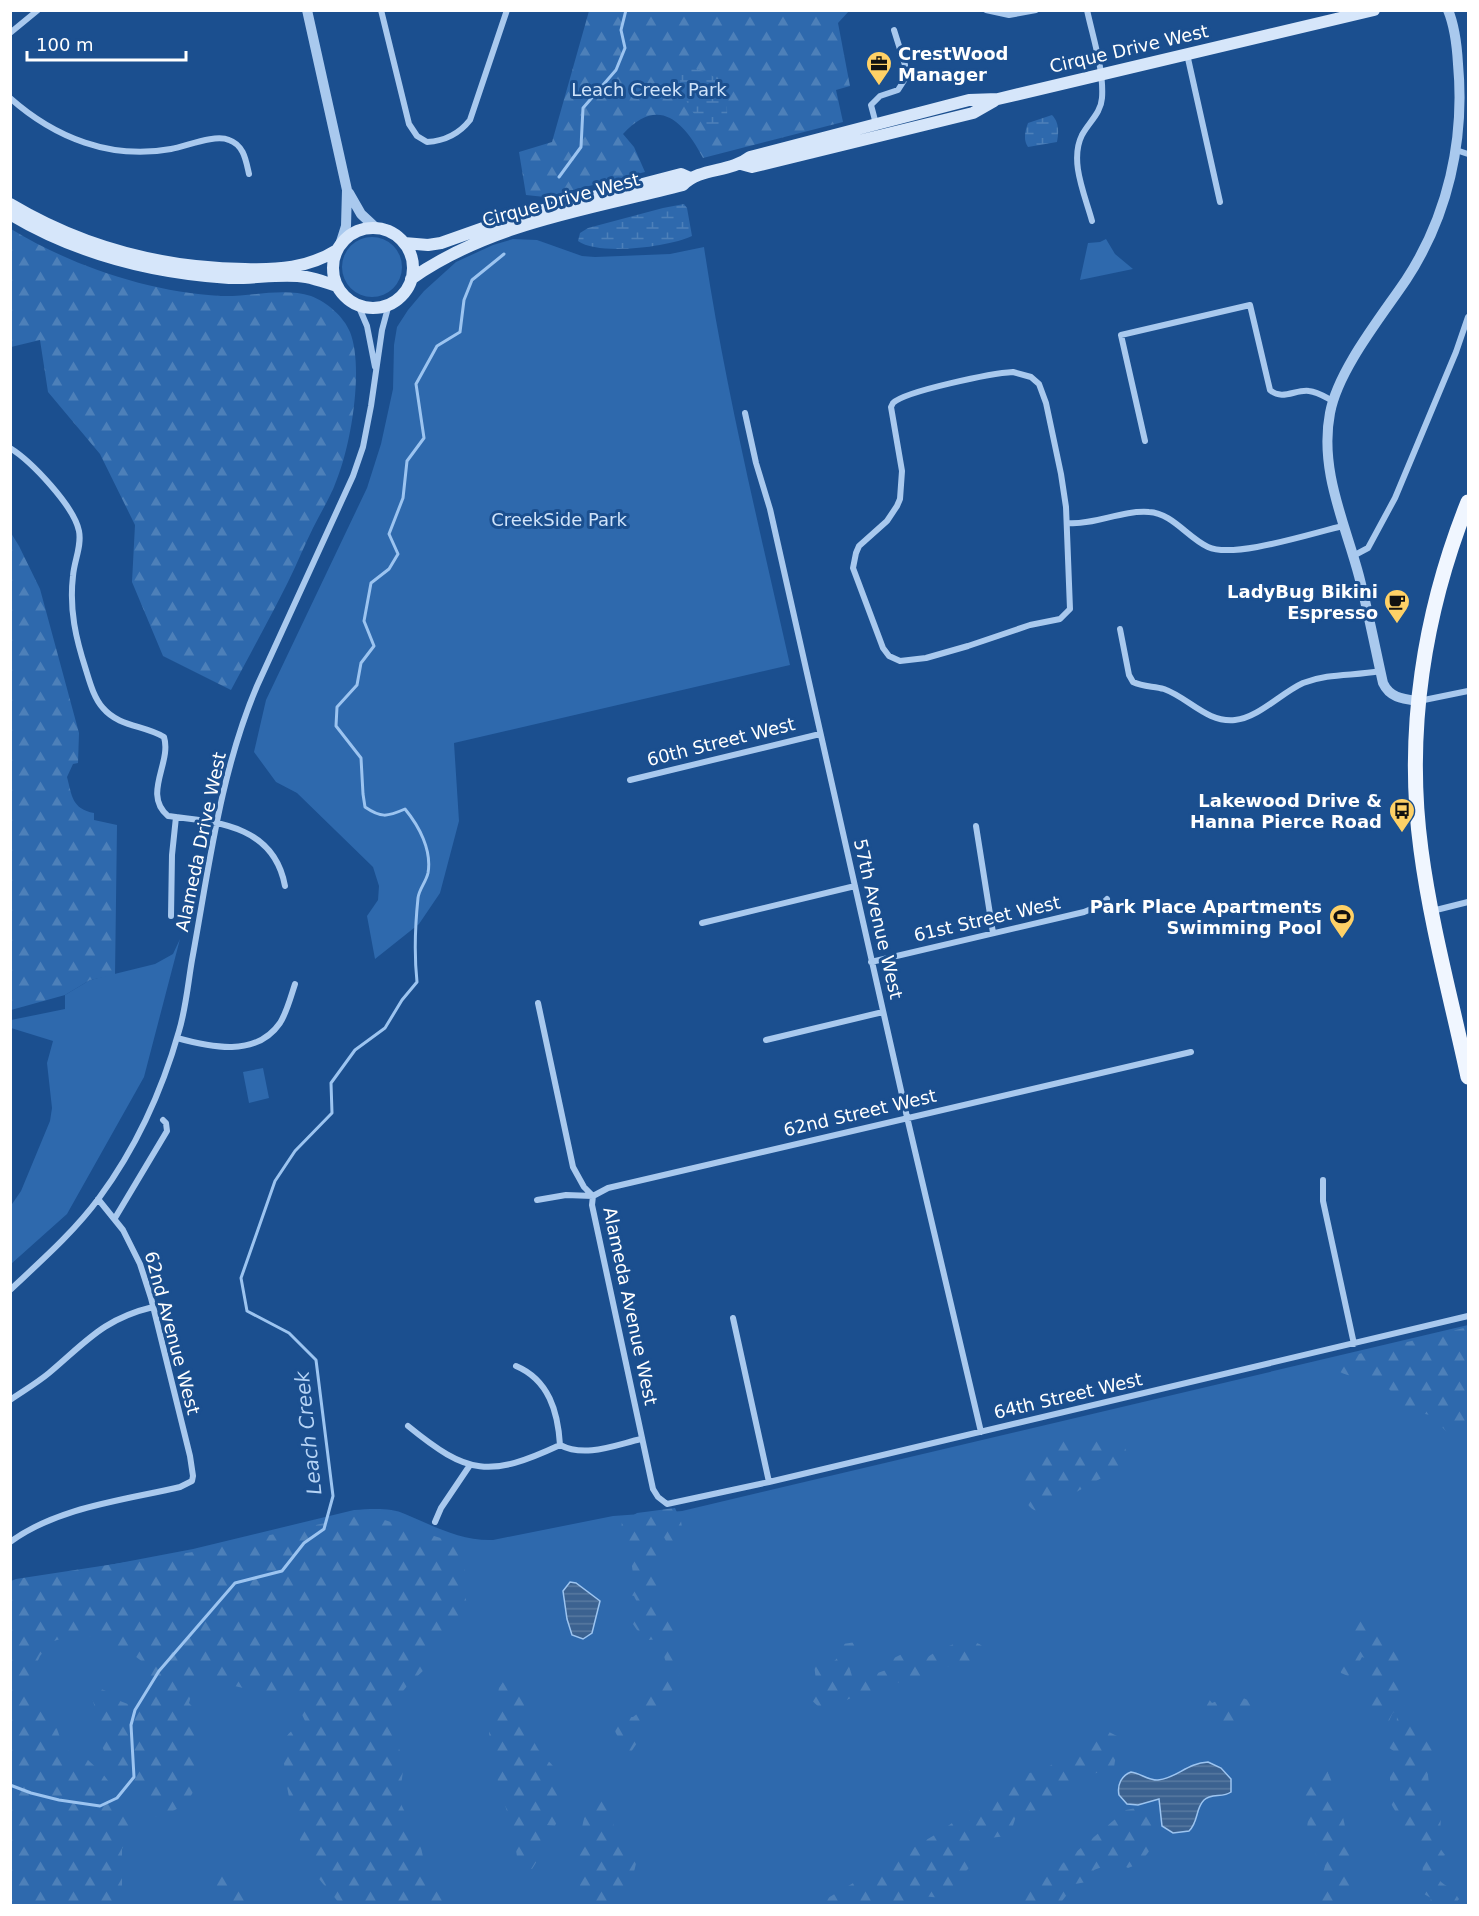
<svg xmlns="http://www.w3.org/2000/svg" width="1479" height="1916" viewBox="0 0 1479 1916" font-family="'DejaVu Sans',sans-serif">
  <defs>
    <pattern id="forest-firs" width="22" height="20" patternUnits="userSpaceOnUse" patternTransform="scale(1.5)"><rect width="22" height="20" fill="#2e69ad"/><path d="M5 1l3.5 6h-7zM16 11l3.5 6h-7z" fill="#4d80b9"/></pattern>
    <pattern id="wetland-marsh" width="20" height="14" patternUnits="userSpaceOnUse" patternTransform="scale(1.5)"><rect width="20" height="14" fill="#2e69ad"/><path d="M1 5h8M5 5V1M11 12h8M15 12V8" fill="none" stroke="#4d80b9"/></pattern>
    <pattern id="water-rules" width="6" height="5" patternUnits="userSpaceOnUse" patternTransform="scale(1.5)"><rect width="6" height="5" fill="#3c6290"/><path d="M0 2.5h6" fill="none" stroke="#597aa1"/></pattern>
  </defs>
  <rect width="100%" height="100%" fill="#1b4f8f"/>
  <!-- green -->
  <path fill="#2e69ad" d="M342 267a30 30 0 1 1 60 0a30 30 0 1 1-60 0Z
    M513,239L537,240L582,256L595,257L670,254L704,247C725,388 759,526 790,665L454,743L459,821L440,893L419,924L375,959L367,916L378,900L379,886L373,867L297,793L276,782L254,752L266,700L367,488L381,444L393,389L394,345L397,327L408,310L424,291L456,262L493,245Z
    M1106,239L1115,254L1133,269L1080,280L1088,243L1100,242Z
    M180,939L144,1077L67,1214L11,1264L10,1207L21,1191L50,1121L52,1108L47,1063L53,1041L11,1028V1020L65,1009V995L90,980L155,964L173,954Z
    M263,1068L269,1098L249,1103L243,1072Z
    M1468,1325V1905H122L110,1868L13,1677L88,1569L193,1549L354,1510C369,1509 391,1507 405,1514C434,1526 460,1541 493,1540L613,1516L682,1511Z"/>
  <!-- forest -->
  <path fill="url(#forest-firs)" d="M589,11H849L838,23L850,86L836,90L843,122L703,158C683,120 658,96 623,134L634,147L645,172L545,197L526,195L519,152L552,142Z
    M11,229C72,266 149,292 221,296C250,297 283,287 311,296C327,302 344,317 350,332C364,367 351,445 337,479C331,496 321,512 313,528C304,546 297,564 288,582C270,618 250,654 231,690L163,656L132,582L135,525L100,454L48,392L40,340L11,347Z
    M11,533L19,546L40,589L79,733L78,763L73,764L67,777C72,796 72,809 94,813V820L117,825L115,975L90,980L65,995L11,1010Z
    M1468,1327V1437L1458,1432H1447L1430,1415L1410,1411L1395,1400C1391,1377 1356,1381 1340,1372L1337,1363L1338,1359Z
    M1093,1433L1103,1440L1112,1437L1124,1446L1129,1457L1125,1465L1069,1496L1059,1491L1052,1494L1055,1505L1048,1513C1024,1512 1024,1498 1023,1478L1033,1465L1041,1444L1051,1452L1059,1447L1066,1435L1075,1450Z
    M675,1508L681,1521L684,1540L672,1547L666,1541L661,1531L655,1530L652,1535C654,1543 657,1551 658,1559C662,1580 654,1597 670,1614L683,1664L674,1687L631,1752L626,1751C622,1734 611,1739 616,1718L633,1717L642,1710L647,1697L663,1679L667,1666L660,1643L657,1639L649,1640L637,1630L629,1618L630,1606L637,1602L634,1596L627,1594L625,1587L633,1574L630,1551L621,1529L622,1522L637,1513Z
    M366,1514L462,1545L465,1567L463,1588L468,1608L442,1639L426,1668L407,1686L390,1708L388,1727L400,1751L403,1771L399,1800L420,1843L427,1875L443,1891L447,1904L446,1905H344L339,1903C329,1890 315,1876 308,1862C298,1841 275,1754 287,1736C291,1730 300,1726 305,1721L293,1695L264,1693L209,1680H202L195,1682L189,1703L200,1715C200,1726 193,1735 193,1747C193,1753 196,1759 197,1765C200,1796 182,1812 154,1817L109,1760L99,1741L98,1717L92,1698L95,1690C106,1687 109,1695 118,1700C122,1702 128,1704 133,1706L146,1700L151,1694L152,1679L144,1663L131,1653L117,1649L95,1636L63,1638L51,1642L40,1656L29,1680L28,1693L33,1703L57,1729L62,1743L76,1760H88L103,1774L129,1808L138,1823V1830L128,1839L122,1849V1905H11V1581L16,1579L193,1552Z
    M1360,1616C1370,1620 1381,1625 1388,1633C1411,1659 1392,1718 1422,1737C1427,1740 1435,1740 1441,1741L1426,1758L1431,1801L1441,1816L1440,1834L1437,1844L1445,1855L1439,1861L1434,1860C1437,1891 1446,1878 1459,1899L1455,1905H1430L1431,1898L1424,1894L1422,1890L1423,1855H1418L1413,1850L1402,1829L1401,1821L1390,1802V1773L1397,1760L1395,1752L1388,1747V1738C1396,1732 1397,1724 1397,1714L1393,1712L1389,1721L1381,1723L1371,1712V1679L1363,1673V1668L1368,1659L1362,1657L1355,1670L1348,1676L1341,1673L1336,1661L1335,1653L1342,1647L1353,1652L1357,1645L1349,1628L1351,1619Z
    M961,1641C974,1641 981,1642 988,1653L986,1658L951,1667L940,1666L934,1670L933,1675L913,1678L860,1694L842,1702L828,1698L826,1705L819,1707C811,1700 807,1696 810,1685L817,1689L814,1664C834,1665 837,1663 843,1644L856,1642L860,1654L849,1666L852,1676H869L886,1670L892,1659L908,1651L920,1662L937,1651Z
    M503,1682C516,1683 522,1685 527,1697L524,1703C527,1719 529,1735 538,1749C543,1757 551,1762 556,1770C566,1787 562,1809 555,1826L545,1825C538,1840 543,1855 532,1869H525L518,1863L513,1831L495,1772L490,1744L488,1718L496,1703L499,1688Z
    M1204,1693L1212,1703C1228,1696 1240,1692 1254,1705L1241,1713L1240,1724L1235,1730C1216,1730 1196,1716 1192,1697Z
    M1107,1731L1119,1737L1114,1767L1087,1776L1076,1788L1048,1809L1017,1813L1010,1835C994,1839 978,1837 962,1844L972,1853L976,1860L942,1898L922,1896L911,1905H816L938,1833L1020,1775L1043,1770Z
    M1324,1764C1344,1805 1355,1860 1351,1905H1319C1319,1897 1325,1893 1325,1884L1321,1880L1325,1866L1319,1862L1313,1847L1317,1843L1306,1832C1311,1815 1303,1798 1305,1780Z
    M598,1795L610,1799C617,1814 611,1828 614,1844L624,1845L635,1849C642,1868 622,1901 603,1906C597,1907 590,1906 584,1905C574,1871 578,1832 590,1799Z
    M1151,1805L1157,1808V1819L1152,1835L1156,1840C1148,1853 1143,1863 1128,1868C1114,1860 1108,1865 1094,1870L1092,1881L1075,1884L1059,1905H1013L1126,1810Z
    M228,1869L240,1878L243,1894L251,1905H219C216,1886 212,1883 228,1869Z"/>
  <!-- wetland -->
  <path fill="url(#wetland-marsh)" d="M691,67C724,77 728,87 727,120L714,128C689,116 686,102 679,77Z
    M1052,115C1059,122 1059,132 1057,142L1028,147C1023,140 1025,131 1028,123Z
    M684,204L687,208L692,236C669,247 599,256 578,241L580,233L588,228L663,208Z"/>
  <!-- water -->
  <path fill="url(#water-rules)" stroke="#9cc4f0" stroke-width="1.5" d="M570,1582L576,1583L600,1601L592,1633L583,1639L572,1635L567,1619L563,1591Z
    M1208,1762L1221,1768L1231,1779V1792C1223,1798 1211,1793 1204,1800C1195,1809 1199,1821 1189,1831L1173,1833L1162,1826L1159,1799L1138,1805L1127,1804L1119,1795C1117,1785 1121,1776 1131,1772C1140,1773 1149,1781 1158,1780C1177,1778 1187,1763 1208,1762Z"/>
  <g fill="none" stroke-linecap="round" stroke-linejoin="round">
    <!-- stream -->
    <path stroke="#9cc4f0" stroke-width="3" d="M559,177L581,147L583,108L616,70L625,48L621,30L626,10
      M10,1785L31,1793L59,1800L100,1806L117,1798L134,1777L131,1725L135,1710L159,1671L235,1583L282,1571L304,1543L324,1529L333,1496L316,1360L289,1333L247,1311L241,1278L275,1181L295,1151L332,1113L331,1083L355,1050L385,1028L402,1000L417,982C414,954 415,927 418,898C419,889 426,882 428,873C432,850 419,826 405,809C387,817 381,818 365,807L363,794L361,758L336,726L337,707L357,685L361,663L374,646L364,621L371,583L389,569L398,554L389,534L403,498L407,461L424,438L416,384L437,346L460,332L464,300L472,280L504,254"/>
    <!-- minor -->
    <path stroke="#a9c9ee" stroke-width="6" d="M381,10L409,124L417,136L427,142C445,141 459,134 470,120L507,10
      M986,10L1009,15L1036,10
      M1087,10C1093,38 1104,70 1102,98C1101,113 1089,122 1082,135C1069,161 1085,195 1092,221
      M10,33L38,10
      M1187,54L1220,202
      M10,98C55,138 111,160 171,149C187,146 215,134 229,140C244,145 246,161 249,174
      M876,124L871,105L880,96L898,90L905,79V65L894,30
      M1456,150L1468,154
      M358,305L367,326L375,367
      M1013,372L1031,377L1039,384L1046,403L1061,474L1066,507L1070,609L1060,619L1030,625L968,646L926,658L900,661L889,656L883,648L853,568L856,553L859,546L887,521L897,506L900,499L902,471L891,407L893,403C905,391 993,373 1013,372Z
      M745,413L756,463L770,509L907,1117L981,1432
      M1145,441L1121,335L1250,305L1270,390C1282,401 1296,389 1309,391C1318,392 1325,397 1333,401
      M10,448C31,461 74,506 79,531C82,546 74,561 73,576C69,610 76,639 86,670C90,683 94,698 103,708C119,727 144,725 164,737C172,763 142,794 168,816C219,822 274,826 285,886
      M1068,523C1095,525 1121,510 1149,512C1172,513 1188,538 1208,547C1234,559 1312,533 1343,526
      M1353,556L1368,548L1395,498L1456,352L1468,317
      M1120,629L1129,675L1133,682C1143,687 1154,686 1164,689C1189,698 1207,723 1235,720C1258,718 1281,693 1303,683C1329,673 1354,676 1380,671
      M1419,701L1468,691
      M630,780L820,734
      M976,826L993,933
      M1432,911L1468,902
      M171,916L172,855L176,817
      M702,923L855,886
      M871,962L1084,912L1101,905L1107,899
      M538,1003L573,1167L584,1187L593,1196L592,1205L653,1489L658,1497L667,1504L769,1482L1468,1316
      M177,1038C210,1047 256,1058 280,1023C287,1012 291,996 295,984
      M766,1040L883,1012
      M1323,1180V1201L1354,1344
      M537,1200L566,1195L593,1196L608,1188L1191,1052
      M115,1218L167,1131L166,1123L163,1120
      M10,1290C41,1261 74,1232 99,1198C136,1148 162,1091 179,1031C186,1008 188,983 192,960C209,868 220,773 257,686L353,476L363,447L371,406L382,330L389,304
      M733,1318L769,1482
      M516,1366C549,1380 558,1412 560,1445
      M10,1400C23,1391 37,1383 49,1373C86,1342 103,1319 153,1307
      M408,1426C468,1475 489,1478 560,1445C585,1458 615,1445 641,1439
      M435,1522L441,1508L470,1465
      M10,1542C58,1507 124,1500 180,1487L192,1481L193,1476L190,1456L151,1298L140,1264L123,1230L98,1199"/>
    <!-- tertiary -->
    <path stroke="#a9c9ee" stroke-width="10" d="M307,10L347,190L346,226L340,245
      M349,193L361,214L376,228
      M1418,701C1403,699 1390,698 1383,683C1375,647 1368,611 1359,576C1345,523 1319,470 1330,413C1338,370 1381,317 1406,280C1448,216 1465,140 1458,64C1457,46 1455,27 1448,10"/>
    <!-- secondary -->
    <path stroke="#d6e6fa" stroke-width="12" d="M741,164L752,167L973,113L994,101
      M10,204C82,247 162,268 245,269C277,270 309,268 337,250
      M10,214C77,254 151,273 229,278C254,279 282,273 306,277C317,279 327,283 337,286
      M333 268a40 40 0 1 1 80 0a40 40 0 1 1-80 0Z
      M404,243L428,245L441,243L509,219L681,174L690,178
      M411,279C490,223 591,209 683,185C700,167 730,173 750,157L969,100L998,99L1374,10"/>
    <!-- primary -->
    <path stroke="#f0f6ff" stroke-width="15" d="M1468,502C1424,612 1405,732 1421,850C1431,926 1452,1002 1468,1077"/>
  </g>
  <!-- icons -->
  <defs>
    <symbol id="office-pin" viewBox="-11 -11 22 30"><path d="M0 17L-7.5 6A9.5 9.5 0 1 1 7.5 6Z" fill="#ffd166" stroke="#1b4f8f"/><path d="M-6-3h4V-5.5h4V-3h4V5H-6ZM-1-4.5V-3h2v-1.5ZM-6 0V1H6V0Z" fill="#111"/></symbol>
    <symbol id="cafe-pin" viewBox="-11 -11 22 30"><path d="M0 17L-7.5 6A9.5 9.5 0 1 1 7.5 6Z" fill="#ffd166" stroke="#1b4f8f"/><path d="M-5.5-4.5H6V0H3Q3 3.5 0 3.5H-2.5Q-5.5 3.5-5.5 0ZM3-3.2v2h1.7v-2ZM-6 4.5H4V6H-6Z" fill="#111"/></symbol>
    <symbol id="bus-pin" viewBox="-11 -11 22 30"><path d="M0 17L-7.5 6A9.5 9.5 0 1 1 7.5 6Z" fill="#ffd166" stroke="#1b4f8f"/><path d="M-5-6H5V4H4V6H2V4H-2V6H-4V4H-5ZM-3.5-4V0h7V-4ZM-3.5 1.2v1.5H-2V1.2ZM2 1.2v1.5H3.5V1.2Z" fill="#111"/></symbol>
    <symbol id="stadium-pin" viewBox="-11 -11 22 30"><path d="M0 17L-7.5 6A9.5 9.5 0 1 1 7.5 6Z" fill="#ffd166" stroke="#1b4f8f"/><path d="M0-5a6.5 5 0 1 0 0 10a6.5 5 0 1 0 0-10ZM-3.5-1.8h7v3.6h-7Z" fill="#111"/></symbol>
  </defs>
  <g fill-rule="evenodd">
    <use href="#office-pin" x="864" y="49" width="30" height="40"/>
    <use href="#cafe-pin" x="1382" y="587" width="30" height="40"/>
    <use href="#bus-pin" x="1387" y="796" width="30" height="40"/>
    <use href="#stadium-pin" x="1327" y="902" width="30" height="40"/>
  </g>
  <g text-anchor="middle" stroke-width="6" stroke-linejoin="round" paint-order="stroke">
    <!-- street labels -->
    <g font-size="18" fill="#fff" stroke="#1b4f8f">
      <text transform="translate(1129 49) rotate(-13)" y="6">Cirque Drive West</text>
      <text transform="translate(561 200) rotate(-15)" y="6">Cirque Drive West</text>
      <text transform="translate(721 742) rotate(-14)" y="6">60th Street West</text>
      <text transform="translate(201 842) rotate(-78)" y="6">Alameda Drive West</text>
      <text transform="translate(878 919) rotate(77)" y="6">57th Avenue West</text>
      <text transform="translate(987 919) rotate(-13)" y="6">61st Street West</text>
      <text transform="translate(860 1113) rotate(-13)" y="6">62nd Street West</text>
      <text transform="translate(630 1306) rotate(78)" y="6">Alameda Avenue West</text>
      <text transform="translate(172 1333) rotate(75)" y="6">62nd Avenue West</text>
      <text transform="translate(1068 1396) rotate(-13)" y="6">64th Street West</text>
    </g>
    <!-- poi labels -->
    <g font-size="18" font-weight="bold" fill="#fff" stroke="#1b4f8f" text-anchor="end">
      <text x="898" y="60" text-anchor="start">CrestWood<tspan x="898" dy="21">Manager</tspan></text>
      <text x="1378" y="598">LadyBug Bikini<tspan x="1378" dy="21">Espresso</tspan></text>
      <text x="1382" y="807">Lakewood Drive &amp;<tspan x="1382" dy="21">Hanna Pierce Road</tspan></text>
      <text x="1322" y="913">Park Place Apartments<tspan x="1322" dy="21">Swimming Pool</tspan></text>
    </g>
    <!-- park labels -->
    <g font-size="18" fill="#cfe3fa" stroke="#1b4f8f">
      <text x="649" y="96">Leach Creek Park</text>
      <text x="559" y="526">CreekSide Park</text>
    </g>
    <!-- water labels -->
    <g font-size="20" font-style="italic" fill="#b5d3f5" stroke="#1b4f8f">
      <text transform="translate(308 1433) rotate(-96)" y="7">Leach Creek</text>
    </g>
  </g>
  <!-- border -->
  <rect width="1479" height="1916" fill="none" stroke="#ffffff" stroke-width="24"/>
  <!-- scale -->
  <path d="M27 51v9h159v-9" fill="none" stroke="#ffffff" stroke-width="3"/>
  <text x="36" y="51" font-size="18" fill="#ffffff" stroke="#1b4f8f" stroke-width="4.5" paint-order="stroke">100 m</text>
</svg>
